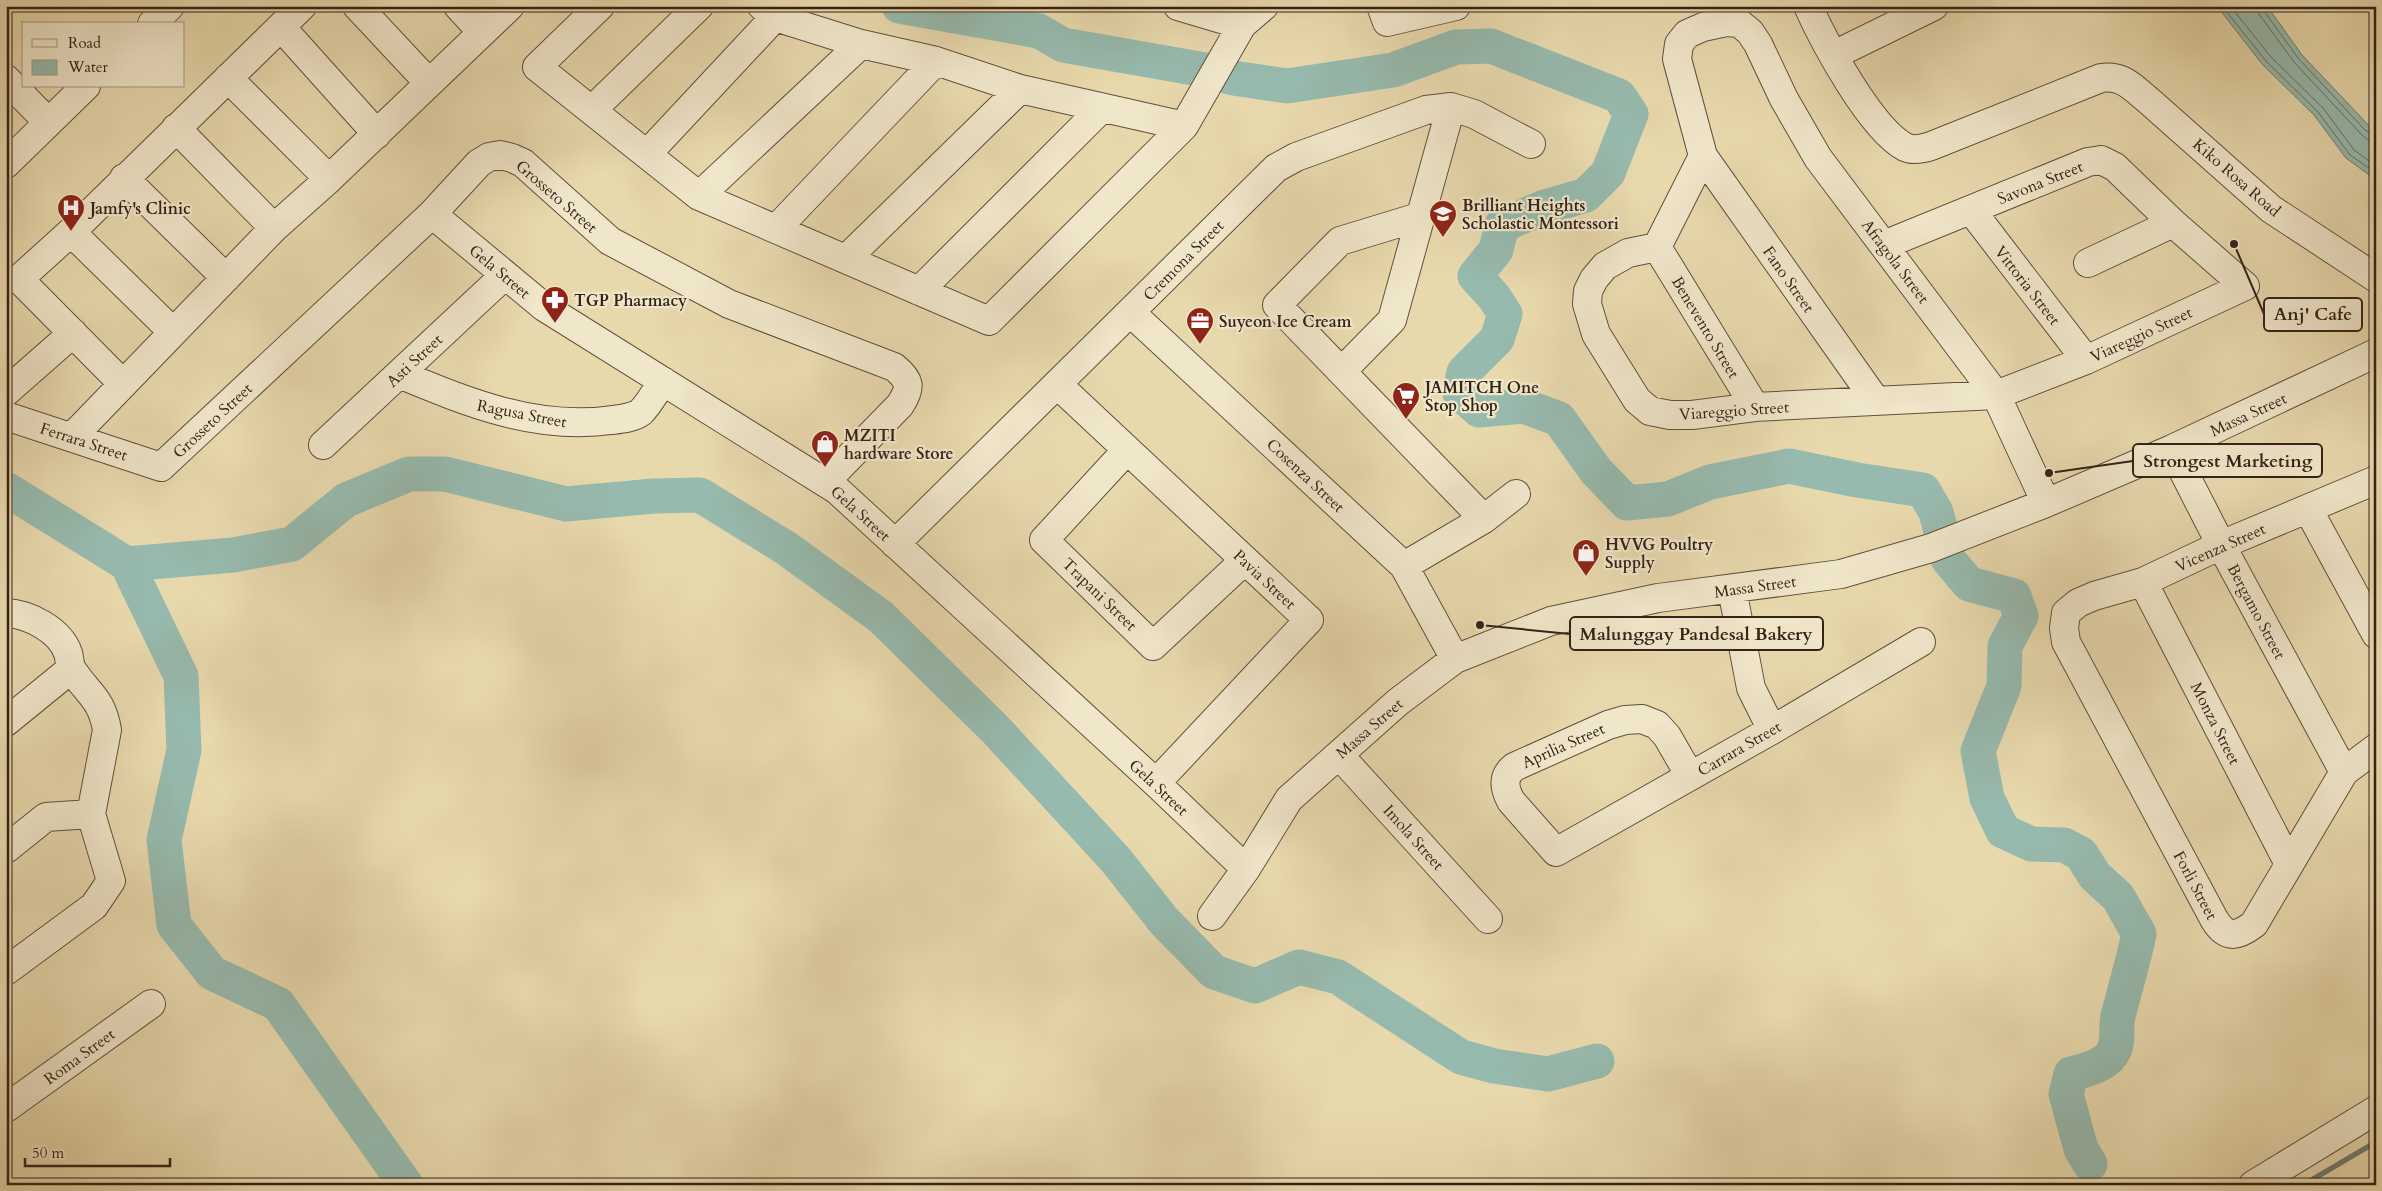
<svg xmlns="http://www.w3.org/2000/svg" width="2382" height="1191" viewBox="0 0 2382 1191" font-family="Cardo,serif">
  <rect width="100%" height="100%" fill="#e8d9ad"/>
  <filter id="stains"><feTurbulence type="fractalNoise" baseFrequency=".004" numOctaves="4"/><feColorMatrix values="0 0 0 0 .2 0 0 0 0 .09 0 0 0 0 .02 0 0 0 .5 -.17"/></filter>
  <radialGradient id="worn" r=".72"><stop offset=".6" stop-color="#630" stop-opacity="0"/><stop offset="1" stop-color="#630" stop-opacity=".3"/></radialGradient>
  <!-- water -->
  <path fill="#97baae" stroke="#6f7d72" d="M2217,6H2267L2302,55L2376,133V180L2346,158L2314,115L2262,64Z"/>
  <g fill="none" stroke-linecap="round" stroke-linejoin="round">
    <!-- shore -->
    <path stroke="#666e62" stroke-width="1" d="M2222,6L2266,61L2318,112L2350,155L2376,173
      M2230,6L2271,57L2323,108L2354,150L2376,166
      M2257,6L2259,14L2294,62L2361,134L2369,141L2376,142
      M2263,6L2264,11L2298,58L2365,130L2376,136"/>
    <!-- stream -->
    <path stroke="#6f7d72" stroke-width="5.5" d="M2303,1185L2376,1142"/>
    <!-- river -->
    <path stroke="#97baae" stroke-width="35" d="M899,6L1039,31L1063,45L1205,70L1233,78L1287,86L1393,70L1456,47L1491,46L1619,96L1631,114L1608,173L1586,195L1545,207L1502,225L1496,250L1475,276L1494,297L1505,314L1497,339L1464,372L1460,393L1479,410L1524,406L1559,419L1596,471L1627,503L1668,499L1710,482L1789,466L1857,480L1923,490L1936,512L1948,559L1969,584L2014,596L2021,616L2005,646L2004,686L1978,751L1987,798L2003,831L2031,844L2064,845L2081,854L2095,876L2118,897L2139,934C2133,962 2125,989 2118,1016C2115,1029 2120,1042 2112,1054C2104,1066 2083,1071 2071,1074L2066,1094L2081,1149L2090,1164
      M6,489L127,564L181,676L184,750L164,840L174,925L212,973L278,1004L406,1185
      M127,564L233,555L292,544L346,500L409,474H445L566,504L654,496L700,495L786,548L881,617L995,729L1115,859L1164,921L1214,972L1255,986L1299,967L1338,977L1461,1057L1494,1066L1548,1074L1597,1061"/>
    <defs>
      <path id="minor" d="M357,6L429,83
        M458,6L482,32
        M600,6L537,67L699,196L989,321L1184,126L1242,25L1264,6
        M762,6L775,17L861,44L936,61L1020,89L1184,126
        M1178,6L1242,25
        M1381,6L1387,22L1456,6
        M1808,6C1824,42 1871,129 1905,147C1913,151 1922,149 1931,146L2101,78C2123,75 2132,87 2148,100L2271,209L2376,278
        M152,24L170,6
        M281,27L377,134
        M1834,55L1934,6
        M228,78L329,179
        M6,79L48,122
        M592,110L699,6
        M176,128L274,228
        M647,154L775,17
        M1703,156L1657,247L1628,253L1605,266L1594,279L1588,291L1587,304L1596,334L1637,400L1650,411L1670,415H1692L1755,407L1996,395L2086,360L2245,286L2173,223L2115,167L2101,160L2088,162L1884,245
        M6,164L86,86
        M124,178L226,278
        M699,196L861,44
        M1971,210L2086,360
        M432,214L544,307L837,490L1156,783L1246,869
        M1422,216L1340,241L1277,305L1484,519
        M776,229L936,61
        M71,232L173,332
        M1657,247L1755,407
        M846,259L1020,89
        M2088,263L2173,223
        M919,291L1101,109
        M1130,312L1404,566L1455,659
        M1342,371L1392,320L1451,107
        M399,374C467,402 536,431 612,420C621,419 633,418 641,412C649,404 656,391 663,381
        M123,384L19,279L71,232L302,6
        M1058,385L1309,620L1156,783
        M6,392L73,333
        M1876,401L1703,156L1677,59L1679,44L1687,34L1703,27L1726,22L1739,23L1750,32L1758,44L1784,99L1818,158L1996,395L2046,503
        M6,416L161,467L432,214L479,163L489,157L500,155L512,158L523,163L610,241L729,304L894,367C910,380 912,387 900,405L825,482
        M72,437L274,228L329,179L510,6
        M323,445L505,275
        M2172,449L2221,545L2344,772
        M1127,450L1044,540L1153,646L1245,560
        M2376,480L2221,545L2143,582L2094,596L2078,603L2066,613L2064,628L2066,642L2214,919C2226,939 2237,937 2254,924L2344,772L2376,748
        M2308,509L2376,634
        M895,544L1276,168L1296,157L1426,110L1451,107L1474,114L1531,144
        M1404,566L1484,519L1516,494
        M2143,582L2289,864
        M1732,589L1751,688L1772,730
        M6,613C29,614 60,630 68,653C70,659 69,666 73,671C89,695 102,699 107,730L91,814L111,881L94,906L6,971
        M6,722L71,669
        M1339,755L1488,919
        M1690,776L1667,736L1657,725L1642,719L1625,720L1608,725L1514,767C1502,777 1504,788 1511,801L1556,852L1772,730L1921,642
        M6,849L46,817L91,814
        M1212,916L1246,869L1289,799L1398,702L1455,659L1551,621L1658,598L1841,574L1931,548L2046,503L2172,449L2376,353
        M6,1108L151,1004
        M2253,1185L2376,1110"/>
    </defs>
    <!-- minor casing -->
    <use href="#minor" stroke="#61503c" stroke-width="30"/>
    <!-- minor -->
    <use href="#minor" stroke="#f0e6ca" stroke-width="28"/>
  </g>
  <!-- icons -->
  <defs>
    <symbol id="hospital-pin" viewBox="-11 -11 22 30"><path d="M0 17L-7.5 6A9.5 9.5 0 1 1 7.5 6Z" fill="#8f2418" stroke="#f0e6ca"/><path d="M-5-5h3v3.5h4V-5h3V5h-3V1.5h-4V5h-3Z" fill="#fff"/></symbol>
    <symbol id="school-pin" viewBox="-11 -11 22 30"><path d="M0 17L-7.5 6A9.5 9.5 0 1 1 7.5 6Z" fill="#8f2418" stroke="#f0e6ca"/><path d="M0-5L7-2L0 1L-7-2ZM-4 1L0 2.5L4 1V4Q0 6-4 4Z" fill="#fff"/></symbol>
    <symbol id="pharmacy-pin" viewBox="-11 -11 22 30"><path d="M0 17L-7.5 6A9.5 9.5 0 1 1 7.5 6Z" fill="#8f2418" stroke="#f0e6ca"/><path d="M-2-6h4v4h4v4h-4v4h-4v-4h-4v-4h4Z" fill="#fff"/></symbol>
    <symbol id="office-pin" viewBox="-11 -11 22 30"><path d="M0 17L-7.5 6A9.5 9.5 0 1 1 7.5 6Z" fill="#8f2418" stroke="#f0e6ca"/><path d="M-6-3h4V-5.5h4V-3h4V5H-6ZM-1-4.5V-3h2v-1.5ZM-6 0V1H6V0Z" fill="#fff"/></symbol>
    <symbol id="supermarket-pin" viewBox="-11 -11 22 30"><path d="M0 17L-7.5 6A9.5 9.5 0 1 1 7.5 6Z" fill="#8f2418" stroke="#f0e6ca"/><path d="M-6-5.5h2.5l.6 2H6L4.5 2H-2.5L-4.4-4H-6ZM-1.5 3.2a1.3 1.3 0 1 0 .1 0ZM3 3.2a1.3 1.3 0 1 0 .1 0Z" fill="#fff"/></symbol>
    <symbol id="shop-pin" viewBox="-11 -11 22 30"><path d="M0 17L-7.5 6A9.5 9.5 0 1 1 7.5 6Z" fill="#8f2418" stroke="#f0e6ca"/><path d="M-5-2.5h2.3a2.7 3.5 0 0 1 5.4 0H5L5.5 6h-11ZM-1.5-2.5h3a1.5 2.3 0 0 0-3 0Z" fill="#fff"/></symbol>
  </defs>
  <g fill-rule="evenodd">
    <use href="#hospital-pin" x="55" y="192" width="32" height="43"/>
    <use href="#school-pin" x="1427" y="198" width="32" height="43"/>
    <use href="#pharmacy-pin" x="539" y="284" width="32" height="43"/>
    <use href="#office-pin" x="1184" y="305" width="32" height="43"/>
    <use href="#supermarket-pin" x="1390" y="380" width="32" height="43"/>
    <use href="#shop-pin" x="809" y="428" width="32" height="43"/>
    <use href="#shop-pin" x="1570" y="537" width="32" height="43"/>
  </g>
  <g text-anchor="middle" stroke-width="4.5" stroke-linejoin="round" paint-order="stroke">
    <!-- street labels -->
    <g font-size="16" fill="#342217" stroke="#f0e6ca">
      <text transform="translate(2237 177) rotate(41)" y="6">Kiko Rosa Road</text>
      <text transform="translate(2040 182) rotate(-22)" y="6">Savona Street</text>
      <text transform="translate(557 196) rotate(41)" y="6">Grosseto Street</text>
      <text transform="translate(1183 260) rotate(-45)" y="6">Cremona Street</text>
      <text transform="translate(1896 261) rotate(53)" y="6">Afragola Street</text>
      <text transform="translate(500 271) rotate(40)" y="6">Gela Street</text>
      <text transform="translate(1789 279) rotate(55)" y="6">Fano Street</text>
      <text transform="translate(2028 285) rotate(52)" y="6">Vittoria Street</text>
      <text transform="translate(1706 327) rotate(59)" y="6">Benevento Street</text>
      <text transform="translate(2141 334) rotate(-25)" y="6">Viareggio Street</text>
      <text transform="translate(414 360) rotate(-43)" y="6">Asti Street</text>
      <text transform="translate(1734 410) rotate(-4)" y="6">Viareggio Street</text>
      <text transform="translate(522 413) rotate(11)" y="6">Ragusa Street</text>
      <text transform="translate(2248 414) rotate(-25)" y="6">Massa Street</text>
      <text transform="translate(212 420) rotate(-43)" y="6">Grosseto Street</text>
      <text transform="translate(84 441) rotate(18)" y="6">Ferrara Street</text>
      <text transform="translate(1306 475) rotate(43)" y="6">Cosenza Street</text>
      <text transform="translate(861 513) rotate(42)" y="6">Gela Street</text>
      <text transform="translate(2220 547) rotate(-24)" y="6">Vicenza Street</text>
      <text transform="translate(1265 579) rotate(43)" y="6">Pavia Street</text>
      <text transform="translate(1755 586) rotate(-8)" y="6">Massa Street</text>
      <text transform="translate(1100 594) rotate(44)" y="6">Trapani Street</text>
      <text transform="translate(2257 611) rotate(62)" y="6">Bergamo Street</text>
      <text transform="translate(2216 723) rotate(63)" y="6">Monza Street</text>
      <text transform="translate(1369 728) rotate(-41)" y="6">Massa Street</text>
      <text transform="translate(1563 745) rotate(-24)" y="6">Aprilia Street</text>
      <text transform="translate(1739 748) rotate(-30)" y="6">Carrara Street</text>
      <text transform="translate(1159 787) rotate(43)" y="6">Gela Street</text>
      <text transform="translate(1414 837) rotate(48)" y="6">Imola Street</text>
      <text transform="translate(2196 885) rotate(62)" y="6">Forli Street</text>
      <text transform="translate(79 1056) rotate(-36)" y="6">Roma Street</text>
    </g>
    <!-- poi labels -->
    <g font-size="16" font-weight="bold" fill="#342217" stroke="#f0e6ca" text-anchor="start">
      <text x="1462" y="211">Brilliant Heights<tspan x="1462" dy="18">Scholastic Montessori</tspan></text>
      <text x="90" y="214">Jamfy's Clinic</text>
      <text x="574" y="306">TGP Pharmacy</text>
      <text x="1219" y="327">Suyeon Ice Cream</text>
      <text x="1425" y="393">JAMITCH One<tspan x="1425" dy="18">Stop Shop</tspan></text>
      <text x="844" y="441">MZITI<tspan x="844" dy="18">hardware Store</tspan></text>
      <text x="1605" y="550">HVVG Poultry<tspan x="1605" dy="18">Supply</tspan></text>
    </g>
  </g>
  <!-- callouts -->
  <path fill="none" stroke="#342217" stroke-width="2" d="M2234 244L2264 314M2049 473L2133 461M1480 625L1570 634"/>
  <g fill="#342217" stroke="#f0e6ca" stroke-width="2">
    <circle cx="2234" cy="244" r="5"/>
    <circle cx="2049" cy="473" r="5"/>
    <circle cx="1480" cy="625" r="5"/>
  </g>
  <g fill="#f0e6ca" stroke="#342217" stroke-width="2">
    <rect x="2264" y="298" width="98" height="33" rx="5"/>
    <rect x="2133" y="444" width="189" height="33" rx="5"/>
    <rect x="1570" y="617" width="253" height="33" rx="5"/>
  </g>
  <g font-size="18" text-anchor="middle" font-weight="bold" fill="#342217">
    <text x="2313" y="320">Anj' Cafe</text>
    <text x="2228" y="467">Strongest Marketing</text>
    <text x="1696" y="640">Malunggay Pandesal Bakery</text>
  </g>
  <!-- margin -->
  <rect width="2382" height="1191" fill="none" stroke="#e8d9ad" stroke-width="25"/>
  <rect x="8" y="8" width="2367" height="1176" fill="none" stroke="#342217" stroke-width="2.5"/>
  <rect x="12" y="12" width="2357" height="1166" fill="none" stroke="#342217"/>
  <!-- legend -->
  <rect x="22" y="22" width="162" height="65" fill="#f0e6ca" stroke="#a59882"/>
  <rect x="32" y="39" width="25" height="8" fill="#f0e6ca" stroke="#a59882"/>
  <text x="68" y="48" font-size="15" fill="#342217">Road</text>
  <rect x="32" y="60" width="25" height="15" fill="#97baae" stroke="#a59882"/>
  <text x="68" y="72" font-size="15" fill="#342217">Water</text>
  <!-- scale -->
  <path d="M25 1158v8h145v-8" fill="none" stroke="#342217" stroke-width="2.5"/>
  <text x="32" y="1158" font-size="15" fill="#342217" stroke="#f0e6ca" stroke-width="4" paint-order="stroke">50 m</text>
  <rect width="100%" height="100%" filter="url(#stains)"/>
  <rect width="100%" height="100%" fill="url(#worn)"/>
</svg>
